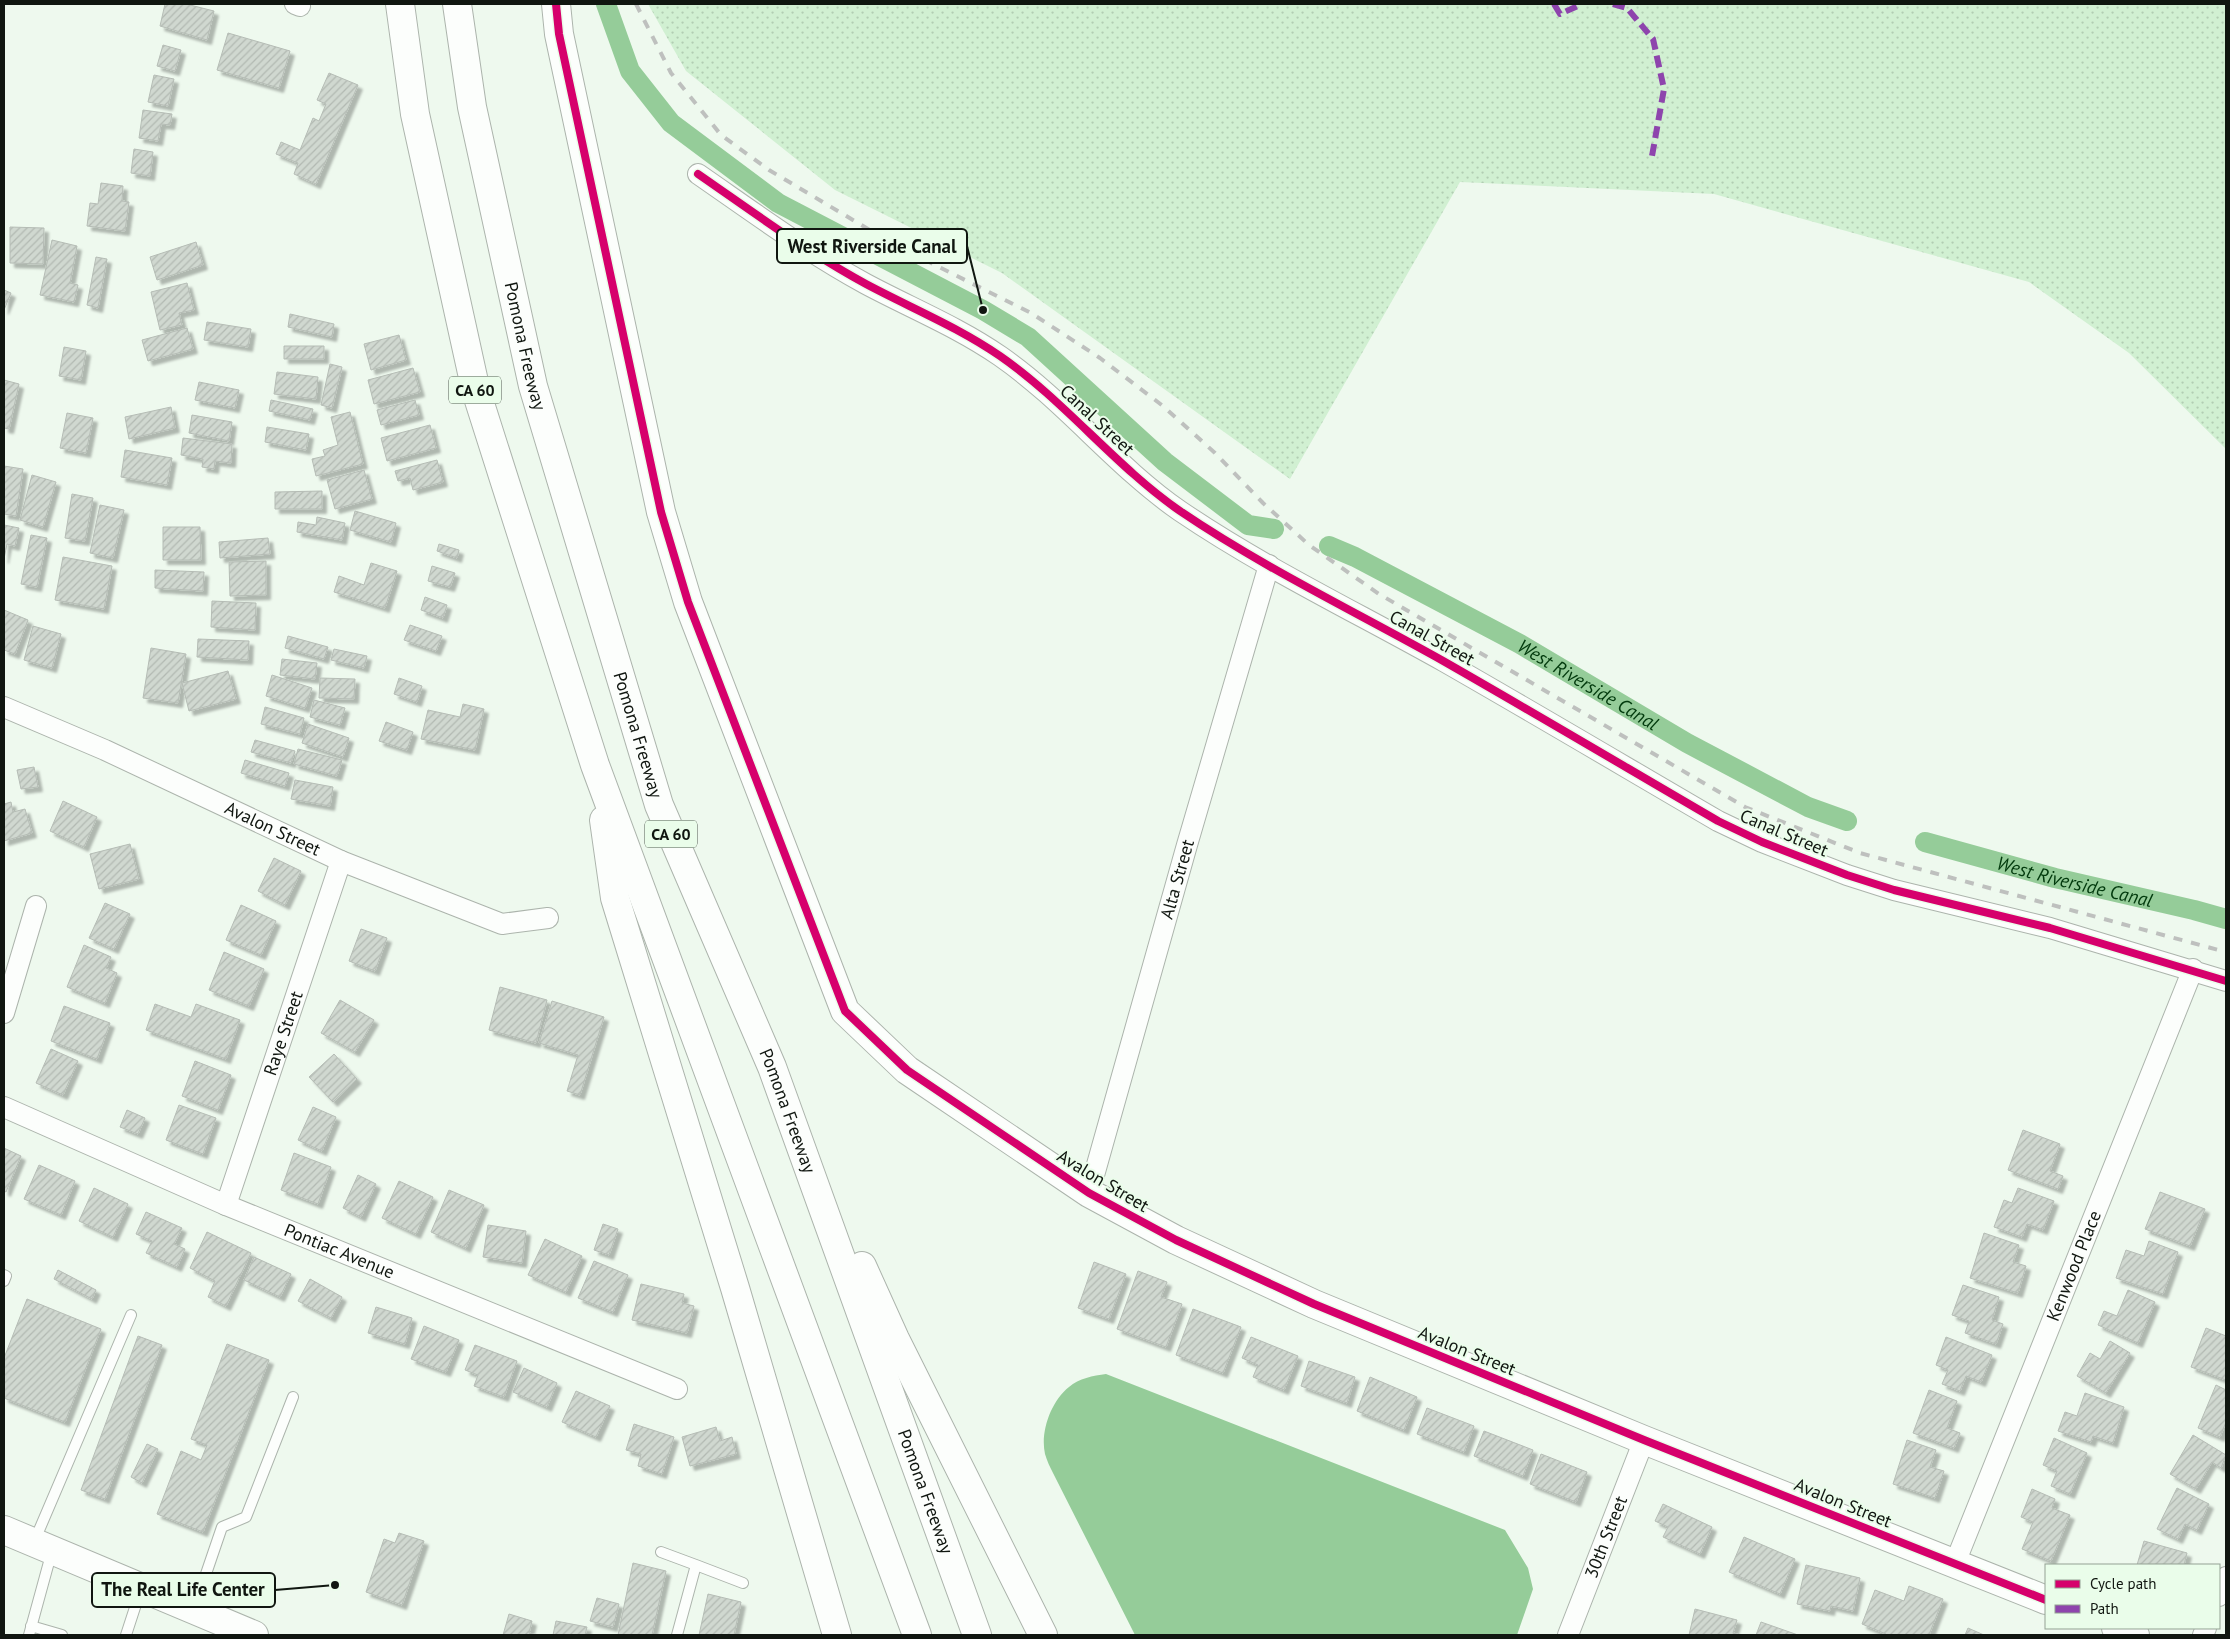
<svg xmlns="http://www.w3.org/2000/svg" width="2230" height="1639" viewBox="0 0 2230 1639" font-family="'PT Sans',sans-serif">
  <defs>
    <pattern id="grass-dots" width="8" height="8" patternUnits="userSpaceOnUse" patternTransform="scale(1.25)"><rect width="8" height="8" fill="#d1f0d2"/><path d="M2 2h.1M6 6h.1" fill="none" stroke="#b2cdb3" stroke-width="1.8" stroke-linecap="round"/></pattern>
    <pattern id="building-hatch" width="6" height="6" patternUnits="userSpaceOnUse" patternTransform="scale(1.25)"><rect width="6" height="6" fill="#d0d8d0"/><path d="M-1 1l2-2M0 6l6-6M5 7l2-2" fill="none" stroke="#b2b9b2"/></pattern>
    <filter id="shadow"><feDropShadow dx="4.5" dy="4.5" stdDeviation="1" flood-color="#0004"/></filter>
  </defs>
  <rect width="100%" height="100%" fill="#eef9ee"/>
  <!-- grass -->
  <path fill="url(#grass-dots)" d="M648,4H2226V449L2129,353L2029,282L1714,194L1460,182L1290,479L1002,273L835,190L686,71Z"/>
  <!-- water -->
  <path fill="#95cc99" d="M1106,1374L1505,1530L1528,1568L1533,1589L1517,1635H1135L1053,1473C1050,1467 1047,1461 1045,1454C1040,1432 1051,1401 1069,1387C1079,1378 1093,1376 1106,1374Z"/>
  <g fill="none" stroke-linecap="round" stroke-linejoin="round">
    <!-- canal -->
    <g stroke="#95cc99" stroke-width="20">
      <path d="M606,4L630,71L671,123L778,203L983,310L1028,337L1165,462L1248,525L1274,529"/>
      <path id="s1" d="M1329,546L1355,557L1520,644L1687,743L1808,807L1847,821"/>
      <path id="s2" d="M1925,842L2055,878L2194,910L2226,919"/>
    </g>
  </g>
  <!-- building -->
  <path fill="url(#building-hatch)" stroke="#b5bcb5" filter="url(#shadow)" d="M165,4H186L214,11L207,40L160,26Z
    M228,33L290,51L279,88L217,70Z
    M163,45L181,50L175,71L157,66Z
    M329,73L358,85L316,184L294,174L298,163L276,154L281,142L300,150L313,118L319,121L326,104L317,100Z
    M154,75L174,79L168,106L148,102Z
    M143,110L172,114L170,125L161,124L158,141L139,138Z
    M134,149L153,152L150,176L131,173Z
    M101,183L123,186L122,201L129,202L125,231L87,226L90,203L98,204Z
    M10,227L44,228L43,264L10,263Z
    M52,240L77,246L70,283L78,285L74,302L40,295Z
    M196,242L203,265L157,280L150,257Z
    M96,257L107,259L98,308L87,305Z
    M187,283L194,310L179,313L182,325L160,330L151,292Z
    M4,290L11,293L4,310Z
    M290,314L334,324L332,337L288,327Z
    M207,322L251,329L248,347L204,340Z
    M187,328L193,349L148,361L142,340Z
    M399,335L406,360L371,370L364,344Z
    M284,346H324V359H284Z
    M64,347L86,351L81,380L59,376Z
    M330,364L342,367L332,408L321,405Z
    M413,368L420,392L374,404L368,380Z
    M277,372L318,377L316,399L274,394Z
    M4,380L19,384L9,429L4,428Z
    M199,382L239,390L235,408L195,400Z
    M271,400L313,409L310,420L269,411Z
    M415,400L419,415L381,425L377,410Z
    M171,407L175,428L129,439L125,417Z
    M350,412L363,464L316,476L312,459L325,456L323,450L338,445L331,417Z
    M67,413L93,418L86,453L60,448Z
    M192,415L232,422L229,441L189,433Z
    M430,425L436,448L387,461L381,438Z
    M267,427L309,434L306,450L265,442Z
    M183,438L232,444L231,463L215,461L214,469L202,467L203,459L181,455Z
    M125,450L172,458L167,485L121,477Z
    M437,460L443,482L413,490L410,478L398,481L395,471Z
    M4,466L23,469L16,516L4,514Z
    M364,470L372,499L335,509L327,480Z
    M32,475L56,482L43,527L20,520Z
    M322,491V509H275V492Z
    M72,494L93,498L85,541L65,538Z
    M100,505L124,510L113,558L90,553Z
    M355,511L396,523L391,542L350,530Z
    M317,517L345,523L342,540L297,532L298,522L316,525Z
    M4,525L19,528L15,546L7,544L4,559Z
    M163,527H200L201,560H163Z
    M31,535L47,538L37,587L21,584Z
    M268,538L270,554L220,558L219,542Z
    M439,544L459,550L457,558L437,551Z
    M63,557L112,566L104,609L55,600Z
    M266,561V595L230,596L229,562Z
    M371,563L397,571L385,608L334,592L339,576L364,585Z
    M432,566L455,573L450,587L428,581Z
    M155,570L204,572L203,591L155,588Z
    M425,597L447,605L443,618L421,610Z
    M212,601L256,603L255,630L211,627Z
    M4,610L28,620L15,654L4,650Z
    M410,625L442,636L436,651L404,640Z
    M33,626L61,634L52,668L24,660Z
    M288,636L328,647L324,659L285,648Z
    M198,639L249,641L248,660L197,657Z
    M151,648L186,654L178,703L143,698Z
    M334,649L367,656L364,668L331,660Z
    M282,659L317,663L315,679L280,675Z
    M228,671L236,699L189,711L182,683Z
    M272,675L312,688L305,708L266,696Z
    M320,678L355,679L354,699L319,698Z
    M399,678L422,686L417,702L394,694Z
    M314,700L345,708L340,725L310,717Z
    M463,704L484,709L475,750L421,739L428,710L460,717Z
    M265,707L304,718L300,734L261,724Z
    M386,722L413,732L407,750L379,741Z
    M308,724L349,738L343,757L302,743Z
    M255,740L295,751L291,763L251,752Z
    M298,749L342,760L337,776L294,764Z
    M245,760L289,773L285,786L241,773Z
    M34,767L38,787L21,789L17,770Z
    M295,780L333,787L330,806L291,799Z
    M63,801L97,817L84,847L50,831Z
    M11,802L13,812L25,809L32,833L4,841V804Z
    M130,844L139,879L99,889L90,854Z
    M274,858L301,871L285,905L258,891Z
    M105,903L130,914L114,949L89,938Z
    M241,905L276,921L261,955L226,940Z
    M361,929L387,938L375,971L349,961Z
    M84,945L111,957L106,968L117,973L105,1003L67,987Z
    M224,952L264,969L249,1006L209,990Z
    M500,987L547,1000L536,1043L489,1030Z
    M340,1000L374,1020L355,1052L321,1033Z
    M552,1001L604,1017L580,1095L567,1091L578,1055L539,1043Z
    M155,1004L191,1017L196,1004L240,1020L226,1059L146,1030Z
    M64,1006L110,1023L97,1059L51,1041Z
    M51,1049L78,1061L63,1095L36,1083Z
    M334,1054L357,1079L333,1102L309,1077Z
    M195,1061L231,1075L218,1110L182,1096Z
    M179,1105L216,1118L203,1154L166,1140Z
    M313,1107L336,1117L322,1151L298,1140Z
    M127,1110L145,1118L138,1134L120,1127Z
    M2023,1130L2060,1144L2050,1171L2063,1176L2058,1189L2008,1170Z
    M4,1148L21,1156L6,1192L4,1191Z
    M294,1153L331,1167L318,1204L281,1190Z
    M39,1165L75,1181L61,1215L24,1199Z
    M358,1175L376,1184L361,1217L343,1208Z
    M399,1181L433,1197L416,1234L382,1218Z
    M94,1188L128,1204L113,1237L79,1221Z
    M2018,1188L2054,1201L2043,1230L2027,1224L2022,1237L1994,1227L2004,1200L2012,1203Z
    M449,1190L484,1205L466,1248L431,1232Z
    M2160,1192L2205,1209L2190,1246L2145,1229Z
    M146,1212L182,1228L174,1244L185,1249L177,1267L146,1253L152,1241L136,1234Z
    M603,1224L618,1229L609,1255L594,1250Z
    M488,1225L526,1231L522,1263L483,1257Z
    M207,1232L251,1253L226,1306L208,1297L215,1281L190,1268Z
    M1984,1233L2019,1245L2013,1262L2026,1266L2018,1293L1970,1278Z
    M545,1239L582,1256L566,1292L528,1275Z
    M2149,1241L2178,1252L2163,1294L2116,1278L2126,1250L2144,1256Z
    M254,1257L291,1274L280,1297L244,1280Z
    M594,1261L628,1275L613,1312L578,1298Z
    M1094,1262L1126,1274L1109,1319L1078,1308Z
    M58,1270L96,1290L92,1299L54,1279Z
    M1138,1271L1167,1282L1161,1297L1182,1304L1166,1347L1117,1329Z
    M310,1279L342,1297L331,1318L298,1301Z
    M641,1284L684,1294L682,1303L694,1306L687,1333L632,1320Z
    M1963,1285L1999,1297L1992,1320L2003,1324L1996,1344L1965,1333L1969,1321L1952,1315Z
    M2128,1290L2155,1302L2138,1343L2098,1325L2104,1311L2117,1316Z
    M27,1299L101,1329L65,1422L4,1398V1358Z
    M376,1307L412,1318L405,1344L368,1333Z
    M1193,1309L1241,1327L1223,1373L1176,1355Z
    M424,1326L459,1340L446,1372L411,1359Z
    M2206,1328L2226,1336V1380L2191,1367Z
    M138,1336L162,1345L105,1499L81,1490Z
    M1251,1337L1298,1356L1284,1390L1253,1377L1258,1365L1242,1358Z
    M1946,1337L1992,1355L1981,1382L1966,1376L1960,1391L1942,1384L1948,1370L1936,1365Z
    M2110,1341L2130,1353L2106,1393L2077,1376L2090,1353L2100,1359Z
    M227,1344L269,1360L203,1532L157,1514L181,1451L201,1460L207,1445L191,1439Z
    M475,1345L517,1361L504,1397L474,1386L478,1375L465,1370Z
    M1309,1361L1355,1377L1347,1403L1301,1386Z
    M524,1368L557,1383L547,1407L513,1392Z
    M1370,1377L1417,1397L1404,1430L1357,1411Z
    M2216,1385L2226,1390V1422L2220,1437L2198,1428Z
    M1929,1390L1957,1401L1947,1428L1960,1433L1954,1448L1913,1433Z
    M576,1391L610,1406L596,1437L562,1422Z
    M2085,1393L2124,1407L2113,1443L2093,1436L2091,1442L2058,1431L2065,1412L2077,1416Z
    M1427,1408L1474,1426L1464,1452L1417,1434Z
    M634,1424L674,1437L662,1474L638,1466L641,1454L626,1450Z
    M716,1427L720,1441L732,1437L736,1454L690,1466L682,1437Z
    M1484,1431L1533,1450L1523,1476L1474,1456Z
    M2193,1435L2226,1455L2221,1468L2212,1462L2196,1489L2170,1474Z
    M2054,1438L2087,1453L2070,1494L2051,1486L2057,1471L2043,1465Z
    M1907,1440L1936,1450L1930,1467L1944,1471L1935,1498L1893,1484Z
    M147,1444L158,1449L142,1483L131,1477Z
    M1541,1454L1587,1472L1576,1502L1530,1484Z
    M2177,1488L2209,1504L2197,1530L2185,1524L2178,1539L2157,1529Z
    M2032,1489L2055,1499L2052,1508L2070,1515L2051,1561L2022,1549L2033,1522L2021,1517Z
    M1663,1504L1712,1527L1700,1554L1663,1537L1668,1527L1655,1521Z
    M399,1533L424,1541L402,1605L366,1592L384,1539L395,1543Z
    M1744,1537L1795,1559L1780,1594L1729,1572Z
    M2144,1541L2187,1553L2184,1565H2137Z
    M633,1563L666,1571L652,1635H618Z
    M1806,1565L1860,1578L1853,1611L1831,1606L1830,1611L1797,1604Z
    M1909,1586L1943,1599L1929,1635H1886V1634L1862,1624L1875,1590L1904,1601Z
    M708,1594L741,1602L734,1635H699Z
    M597,1598L619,1604L613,1627L590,1621Z
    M1695,1609L1737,1620L1733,1633L1740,1635H1689Z
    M509,1614L532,1621L529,1633L537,1635H503Z
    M556,1621L587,1627L585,1635H553Z
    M1761,1622L1798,1635H1756Z
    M1968,1628L1984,1635H1965Z"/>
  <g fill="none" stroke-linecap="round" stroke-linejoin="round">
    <defs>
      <path id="lane" d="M4,1275L6,1276L4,1281
        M34,1542L131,1315
        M661,1552L696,1565
        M194,1609L222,1527L246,1517L293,1397
        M31,1626L62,1635
        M29,1635L52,1551
        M126,1635L141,1589
        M677,1635L696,1565L743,1583"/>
      <g id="street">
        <path d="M295,4L300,6"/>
        <path d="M698,174C753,212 807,252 866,284C911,308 958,327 1000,356C1065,401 1115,466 1180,511C1264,568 1356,612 1445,662C1536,714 1627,768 1718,821L1762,842L1847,875L1894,890L2050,928L2226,981"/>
        <path id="s3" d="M4,707L105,750L341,861L502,924L548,918"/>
        <path d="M4,1013L36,906"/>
        <path id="s4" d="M4,1107L226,1205L677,1389"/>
        <path id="s5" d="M1089,1193L1187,845L1269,565"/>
        <path id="s6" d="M226,1205L341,861"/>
        <path id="s7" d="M1955,1563L2193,969"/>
        <path d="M2219,1596L2226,1577"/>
        <path id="s8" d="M1568,1635L1644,1440"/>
        <path d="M2203,1635L2206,1628"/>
      </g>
      <path id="secondary" d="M556,4L559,34L661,512L688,602L845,1011L907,1070L1089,1193L1176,1240L1314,1304L1644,1440L2046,1600
        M4,1530L254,1635
        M2116,1628L2135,1635"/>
      <g id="highway">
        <path d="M400,4L415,114L476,391L595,765L917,1635"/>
        <path id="s9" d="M457,4L472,107L533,386L659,805L772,1067L977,1635"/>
        <path d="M604,820L615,898L735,1288L837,1635"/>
        <path d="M862,1266L895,1339L1043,1635"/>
      </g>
    </defs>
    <!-- lane casing -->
    <use href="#lane" stroke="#acb4ac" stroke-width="12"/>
    <!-- street casing -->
    <use href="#street" stroke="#acb4ac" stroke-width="22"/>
    <!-- secondary casing -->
    <use href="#secondary" stroke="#acb4ac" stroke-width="30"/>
    <!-- highway casing -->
    <use href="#highway" stroke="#acb4ac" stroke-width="30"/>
    <!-- lane -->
    <use href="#lane" stroke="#fcfefc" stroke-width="10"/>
    <!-- street -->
    <use href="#street" stroke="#fcfefc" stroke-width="20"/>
    <!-- secondary -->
    <use href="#secondary" stroke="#fcfefc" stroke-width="28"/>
    <!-- highway -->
    <use href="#highway" stroke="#fcfefc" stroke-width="28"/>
    <!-- rail -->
    <path stroke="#bec0be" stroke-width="4" stroke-dasharray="9 9" stroke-linecap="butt" d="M636,4L671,73L721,135L769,170L895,245L1031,313L1100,358L1163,406L1215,453L1263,503L1309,545L1379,594L1745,807L1860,853L2226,952"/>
    <!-- quiet -->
    <path stroke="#8e44ad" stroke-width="6" stroke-dasharray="12 6" stroke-linecap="butt" d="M1554,4L1560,14L1582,4
      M1613,4L1627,8L1653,39L1664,89L1652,156"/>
    <defs>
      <path id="cycleway" d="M556,4L559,34L661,512L688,602L845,1011L907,1070L1089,1193L1176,1240L1314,1304L1644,1440L2046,1600
        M698,174C753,212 807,252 866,284C911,308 958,327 1000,356C1065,401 1115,466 1180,511C1264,568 1356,612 1445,662C1536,714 1627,768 1718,821L1762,842L1847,875L1894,890L2050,928L2226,981"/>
    </defs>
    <!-- cycleway casing -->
    <use href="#cycleway" stroke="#eafdea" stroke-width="11"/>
    <!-- cycleway -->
    <use href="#cycleway" stroke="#d6006c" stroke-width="8"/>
  </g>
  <g text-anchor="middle" stroke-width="4" stroke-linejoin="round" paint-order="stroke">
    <!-- shield labels -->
    <g fill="#eafdea" stroke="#515b51" stroke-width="1">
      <rect x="449" y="376.5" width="52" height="27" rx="4"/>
      <rect x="645" y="820.5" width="52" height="27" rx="4"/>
    </g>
    <g font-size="16" font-weight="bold" fill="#101610">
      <text x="475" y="396">CA 60</text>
      <text x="671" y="840">CA 60</text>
    </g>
    <!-- street labels -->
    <g font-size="18" fill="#101610" stroke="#eafdea">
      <text dy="6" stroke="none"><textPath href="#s9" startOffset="349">Pomona Freeway</textPath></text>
      <text transform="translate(1097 420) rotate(43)" y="6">Canal Street</text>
      <text transform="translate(1432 638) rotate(29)" y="6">Canal Street</text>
      <text dy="6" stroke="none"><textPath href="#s9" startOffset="754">Pomona Freeway</textPath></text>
      <text dy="6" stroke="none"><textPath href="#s3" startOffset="295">Avalon Street</textPath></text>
      <text transform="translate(1784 833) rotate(23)" y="6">Canal Street</text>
      <text dy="6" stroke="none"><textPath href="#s5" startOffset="326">Alta Street</textPath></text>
      <text dy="6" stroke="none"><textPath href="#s6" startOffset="181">Raye Street</textPath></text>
      <text dy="6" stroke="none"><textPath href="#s9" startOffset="1159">Pomona Freeway</textPath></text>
      <text transform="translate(1103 1181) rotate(31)" y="6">Avalon Street</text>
      <text dy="6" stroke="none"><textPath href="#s4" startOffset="365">Pontiac Avenue</textPath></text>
      <text dy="6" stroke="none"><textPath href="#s7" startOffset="320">Kenwood Place</textPath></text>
      <text transform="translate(1467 1351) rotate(22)" y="6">Avalon Street</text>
      <text dy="6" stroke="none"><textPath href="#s9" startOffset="1564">Pomona Freeway</textPath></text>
      <text transform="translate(1843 1503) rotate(22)" y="6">Avalon Street</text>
      <text dy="6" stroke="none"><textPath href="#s8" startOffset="105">30th Street</textPath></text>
    </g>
    <!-- water labels -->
    <g font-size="19" font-style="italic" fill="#023a0d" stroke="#eafdea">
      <text dy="7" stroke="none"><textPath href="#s1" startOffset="294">West Riverside Canal</textPath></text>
      <text dy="7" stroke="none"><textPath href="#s2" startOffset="155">West Riverside Canal</textPath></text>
    </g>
  </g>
  <!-- callouts -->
  <path fill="none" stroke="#101610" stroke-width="2" d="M983 310L967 246M335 1585L275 1590"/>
  <g fill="#101610" stroke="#eafdea" stroke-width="2">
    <circle cx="983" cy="310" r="5"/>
    <circle cx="335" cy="1585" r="5"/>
  </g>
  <g fill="#eafdea" stroke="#101610" stroke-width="2">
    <rect x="777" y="229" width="190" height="34" rx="5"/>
    <rect x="92" y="1573" width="183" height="34" rx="5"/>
  </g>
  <g font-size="19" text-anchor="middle" font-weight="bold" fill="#101610">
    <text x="872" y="253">West Riverside Canal</text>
    <text x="183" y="1596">The Real Life Center</text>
  </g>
  <!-- border -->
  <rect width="2230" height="1639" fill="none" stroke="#101610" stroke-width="10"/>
  <!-- legend -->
  <rect x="2045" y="1564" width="175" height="65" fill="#eafdea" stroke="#93a193"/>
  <rect x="2055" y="1580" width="25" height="8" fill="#d6006c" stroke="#93a193"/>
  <text x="2090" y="1589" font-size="15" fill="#101610">Cycle path</text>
  <rect x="2055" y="1605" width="25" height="8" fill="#8e44ad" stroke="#93a193"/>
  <text x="2090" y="1614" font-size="15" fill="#101610">Path</text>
</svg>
